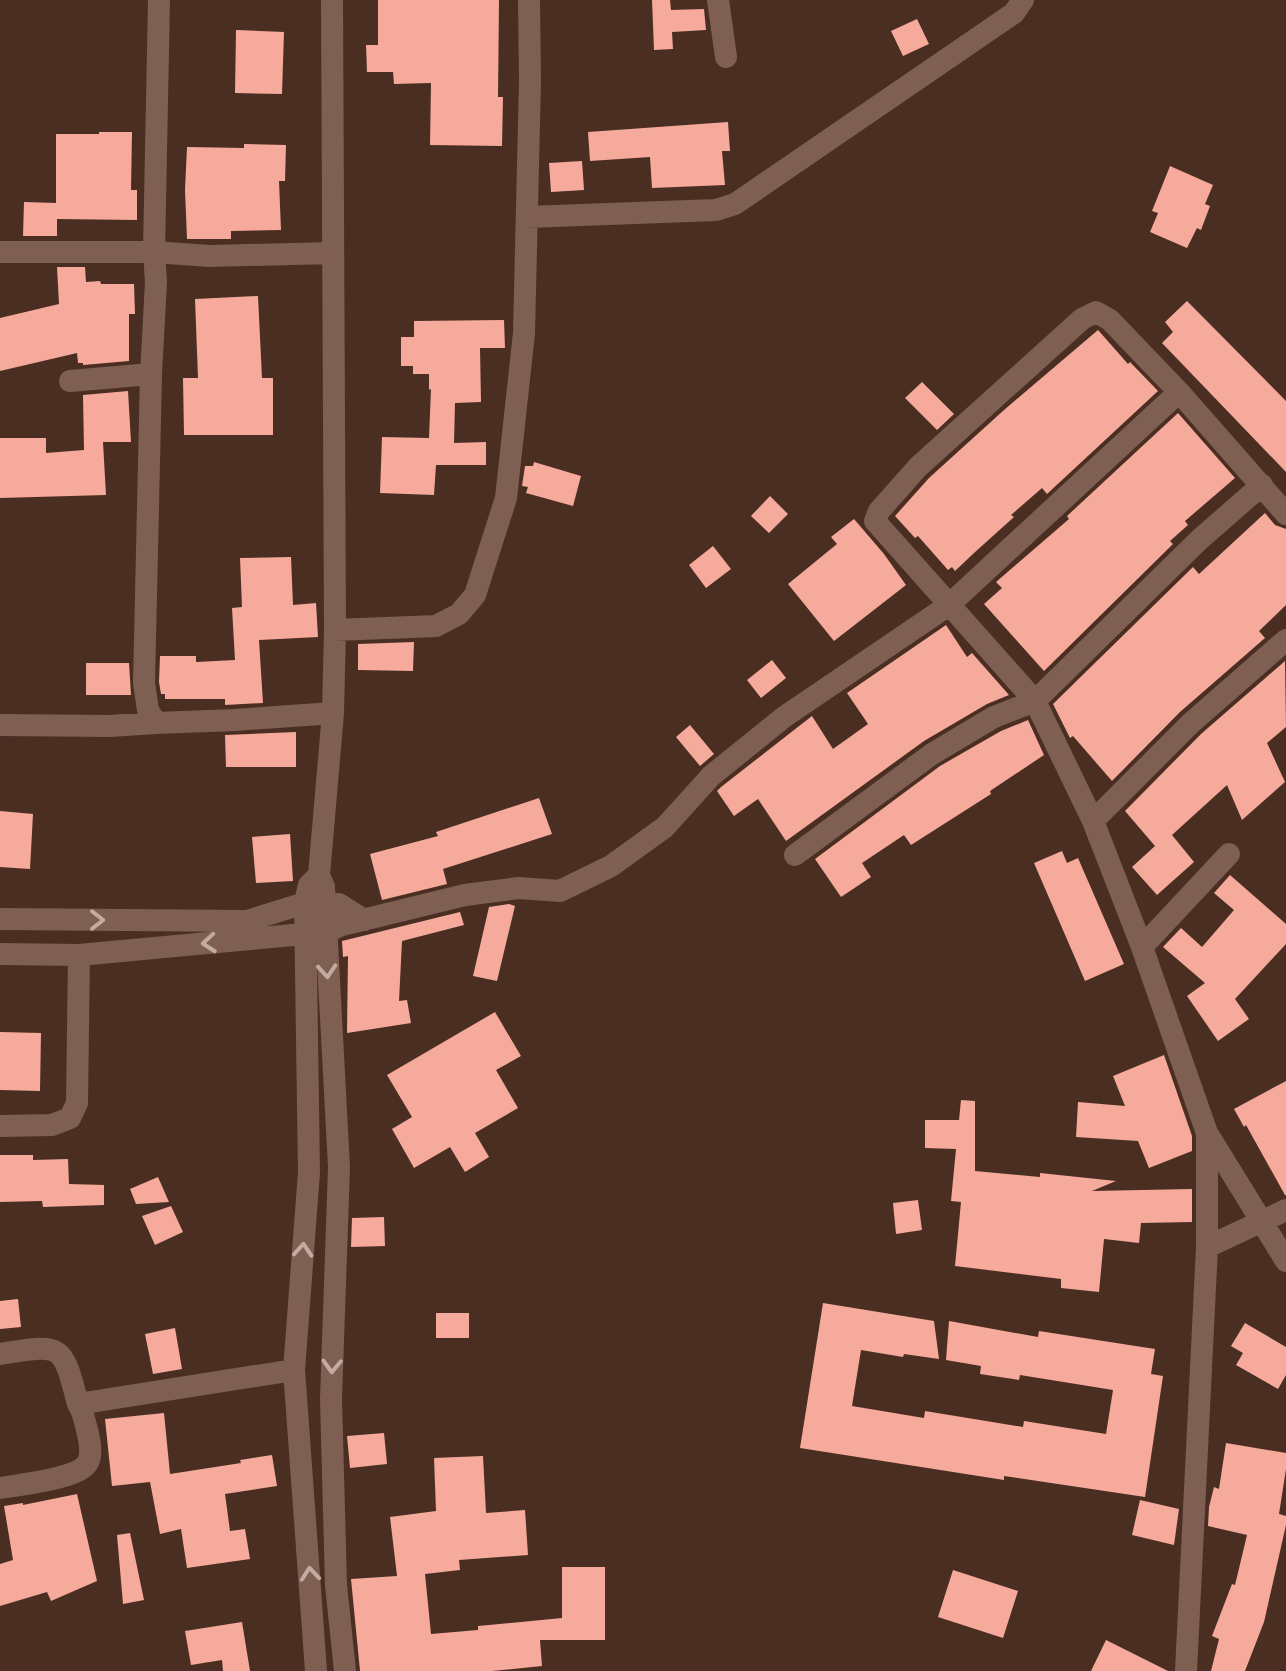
<svg xmlns="http://www.w3.org/2000/svg" width="1286" height="1671" viewBox="0 0 1286 1671" font-family="Merriweather,serif">
  <rect width="100%" height="100%" fill="#4b2e22"/>
  <!-- building -->
  <path fill="#f5aa9c" d="M378,0H499L498,97H503L502,146L430,145L431,83L394,84L393,72H367L366,45H378Z
    M652,0H670L671,10L704,9L706,30L672,32L673,49L654,50Z
    M917,19L929,44L903,56L891,31Z
    M236,30L284,32L282,94L235,93Z
    M728,122L730,151H722L725,185L652,188L650,157L590,161L588,132Z
    M99,132H132L131,190H137V220L57,219V236H23L24,202L56,203V134H99Z
    M244,144L286,145L285,181H279L281,230L231,231V239H187L185,190L187,147L244,148Z
    M582,161L584,190L551,192L549,163Z
    M1170,166L1213,185L1205,204L1210,206L1201,230L1197,228L1187,248L1150,232L1158,213L1152,211Z
    M57,267H85L86,282L100,281L101,284H134L135,314H129V361L83,365V363H78L77,353L0,371V318L59,304Z
    M258,296L262,378H273V435H184L183,378H198L195,299Z
    M1187,301L1286,401V472L1162,343L1173,332L1165,322Z
    M504,320L505,348H480L481,402L455,403L454,443L486,442V465H436L434,495L380,493L382,437L429,438L431,389L429,390V374H413V366H401V337H414V321Z
    M1098,330L1128,364L1130,362L1158,391L1047,494L1042,488L1011,515L1014,517L974,553L955,571L952,567L948,570L918,536L915,538L895,516L929,478L1004,410Z
    M922,382L954,414L937,430L905,398Z
    M128,391L131,442H103L106,495L0,498V438H46V453L84,450L83,395Z
    M1178,413L1235,478L1185,521L1188,525L1170,541L1173,544L1044,671L984,604L1002,588L996,582L1069,519L1067,516Z
    M534,462L581,476L573,506L526,493L528,487L522,486L525,466H533Z
    M770,496L788,514L769,533L751,516Z
    M1265,513L1275,525L1286,529V605L1259,631L1265,638L1180,712L1112,781L1073,736L1070,738L1053,704L1193,567L1199,574Z
    M854,519L884,554L906,585L834,641L788,584L837,544L831,537Z
    M713,546L731,569L706,588L689,565Z
    M291,557L293,605L316,603L318,637L259,640L263,703L225,705V699H165V694H161L159,682L160,656H196V662L235,660L232,608L242,607L240,558Z
    M946,625L967,657L972,653L1009,695L987,704L924,741L786,841L758,799L734,816L717,791L721,787L812,716L833,749L868,724L847,693Z
    M414,642L413,671L358,670V644Z
    M772,660L786,678L761,698L747,680Z
    M1285,661L1286,727L1267,743L1285,782L1242,820L1227,785L1172,835L1194,862L1157,895L1132,867L1155,846L1125,811L1201,734Z
    M86,663H129L131,695H86Z
    M1028,720L1044,755L990,791L991,794L911,845L904,835L862,863L871,877L841,897L815,859L940,766L1001,731Z
    M690,725L714,754L700,766L676,737Z
    M296,732V767H226L225,735Z
    M539,798L552,834L443,869L447,884L382,900L370,854L438,836L436,832Z
    M0,811L33,814L30,869L0,867Z
    M290,834L293,881L256,883L252,837Z
    M1062,851L1067,863L1078,858L1124,964L1085,981L1034,863Z
    M1230,875L1286,924V944L1235,999L1249,1019L1218,1041L1187,996L1205,983L1163,947L1181,928L1202,947L1234,910L1214,893Z
    M509,904L515,906L497,981L473,976L489,907Z
    M460,912L464,925L402,941L399,1001L407,1000L411,1023L347,1033L348,956L343,957L342,941Z
    M495,1012L521,1056L496,1070L518,1108L475,1133L489,1157L465,1172L450,1147L414,1168L392,1129L412,1117L387,1075Z
    M0,1032L41,1033L40,1091L0,1090Z
    M1164,1055L1192,1136V1151L1149,1168L1138,1141L1076,1137L1078,1102L1125,1106L1113,1076Z
    M1286,1081V1195H1285L1246,1125L1244,1127L1234,1109Z
    M961,1100L975,1101V1171L1040,1177V1173L1116,1181L1092,1191L1192,1189V1222L1141,1223L1139,1243L1104,1239L1099,1292L1061,1288V1279L955,1266L961,1202L951,1201L956,1149L925,1148V1120H959Z
    M0,1155H33V1160L68,1159L69,1184L104,1185V1205L43,1207L42,1201L0,1202Z
    M158,1177L169,1202L136,1204L130,1189Z
    M918,1200L922,1230L896,1234L893,1203Z
    M171,1206L183,1232L155,1245L142,1216Z
    M384,1217L385,1246L351,1247L352,1218Z
    M18,1299L21,1327L0,1329V1301Z
    M823,1303L934,1321L939,1359L904,1354L903,1357L861,1350L852,1406L924,1418L925,1411L1023,1427L1024,1421L1106,1434L1113,1390L1020,1375L1019,1380L980,1374L981,1366L946,1360L949,1321L1038,1337L1039,1331L1155,1349L1151,1374L1163,1376L1145,1497L1004,1476V1480L800,1448Z
    M436,1313H469V1338H436Z
    M1245,1323L1286,1347V1375L1278,1389L1236,1365L1243,1353L1231,1346Z
    M175,1328L182,1369L153,1374L145,1334Z
    M164,1413L170,1474L241,1463L240,1460L272,1455L277,1486L225,1494L230,1531L245,1529L250,1559L187,1568L181,1529L160,1534L150,1482L112,1486L105,1419Z
    M384,1433L387,1464L350,1468L347,1436Z
    M1226,1443L1286,1453V1469L1279,1514L1286,1516V1525L1264,1622L1245,1671H1211L1219,1639L1212,1636L1232,1584L1235,1585L1247,1535L1208,1526L1209,1507L1214,1487L1219,1489Z
    M483,1456L486,1513L525,1510L528,1555L459,1560L460,1570L425,1574L431,1634L478,1630V1626L562,1618V1567H605V1640H540L542,1666L492,1671H360L351,1579L397,1576L390,1517L436,1511L434,1458Z
    M77,1494L97,1581L51,1601L47,1592L0,1606V1564L13,1560L4,1506L23,1503V1505Z
    M1140,1500L1179,1509L1174,1545L1132,1535Z
    M130,1533L144,1600L123,1604L117,1535Z
    M953,1570L1018,1591L1003,1638L938,1617Z
    M242,1622L250,1671H223L222,1660L191,1665L185,1631Z
    M1106,1640L1168,1671H1091Z"/>
  <g fill="none" stroke-linecap="round" stroke-linejoin="round">
    <!-- minor -->
    <path stroke="#7f5f52" stroke-width="22" d="M332,0L335,630L333,713L319,875L324,887L339,1167L331,1399L336,1585L345,1671
      M718,0L726,57
      M527,217L716,210L735,204L1014,13L1023,0
      M0,252H154L159,0
      M332,253L210,256L154,252L156,282L151,374L144,683L148,710L156,723L235,720L333,713
      M70,381L151,374
      M335,630L436,626L459,614L475,595L506,498L524,333L530,81L529,0
      M0,725L109,726L156,723
      M1093,821L1191,723L1286,640
      M795,855L932,754L994,717L1035,701L1199,540L1262,485
      M0,919L247,921L305,903L339,904L364,920
      M1142,947L1229,854
      M0,954L79,955L325,932L342,925L465,895L518,888L560,891L611,866L665,827L711,776L784,717L949,605L1179,392
      M0,1126L52,1125L70,1118L77,1103L79,955
      M1209,1136L1286,1261
      M1207,1247L1286,1210
      M0,1354C62,1344 62,1342 78,1404
      M0,1488C19,1485 74,1479 86,1465C93,1457 90,1444 88,1434C85,1423 84,1413 78,1404L294,1370
      M316,1671L294,1370L309,1172L305,903L309,885L319,875
      M1186,1671L1207,1247V1133L1142,947L1093,821L1035,701L875,521L879,511L918,467L1082,319L1096,312L1110,320L1179,392L1286,514"/>
  </g>
  <!-- one-way arrows -->
  <defs><path id="oneway-chevron" d="M-2-3.5L2.5 0L-2 3.5" fill="none" stroke-width="1.6" stroke-linecap="round" stroke-linejoin="round" transform="scale(2.5)"/></defs>
  <g stroke="#c3aba2">
    <use href="#oneway-chevron" transform="translate(97 920)"/>
    <use href="#oneway-chevron" transform="translate(209 943) rotate(175)"/>
    <use href="#oneway-chevron" transform="translate(327 971) rotate(86)"/>
    <use href="#oneway-chevron" transform="translate(303 1250) rotate(-86)"/>
    <use href="#oneway-chevron" transform="translate(332 1366) rotate(92)"/>
    <use href="#oneway-chevron" transform="translate(310 1574) rotate(-95)"/>
  </g>
</svg>
